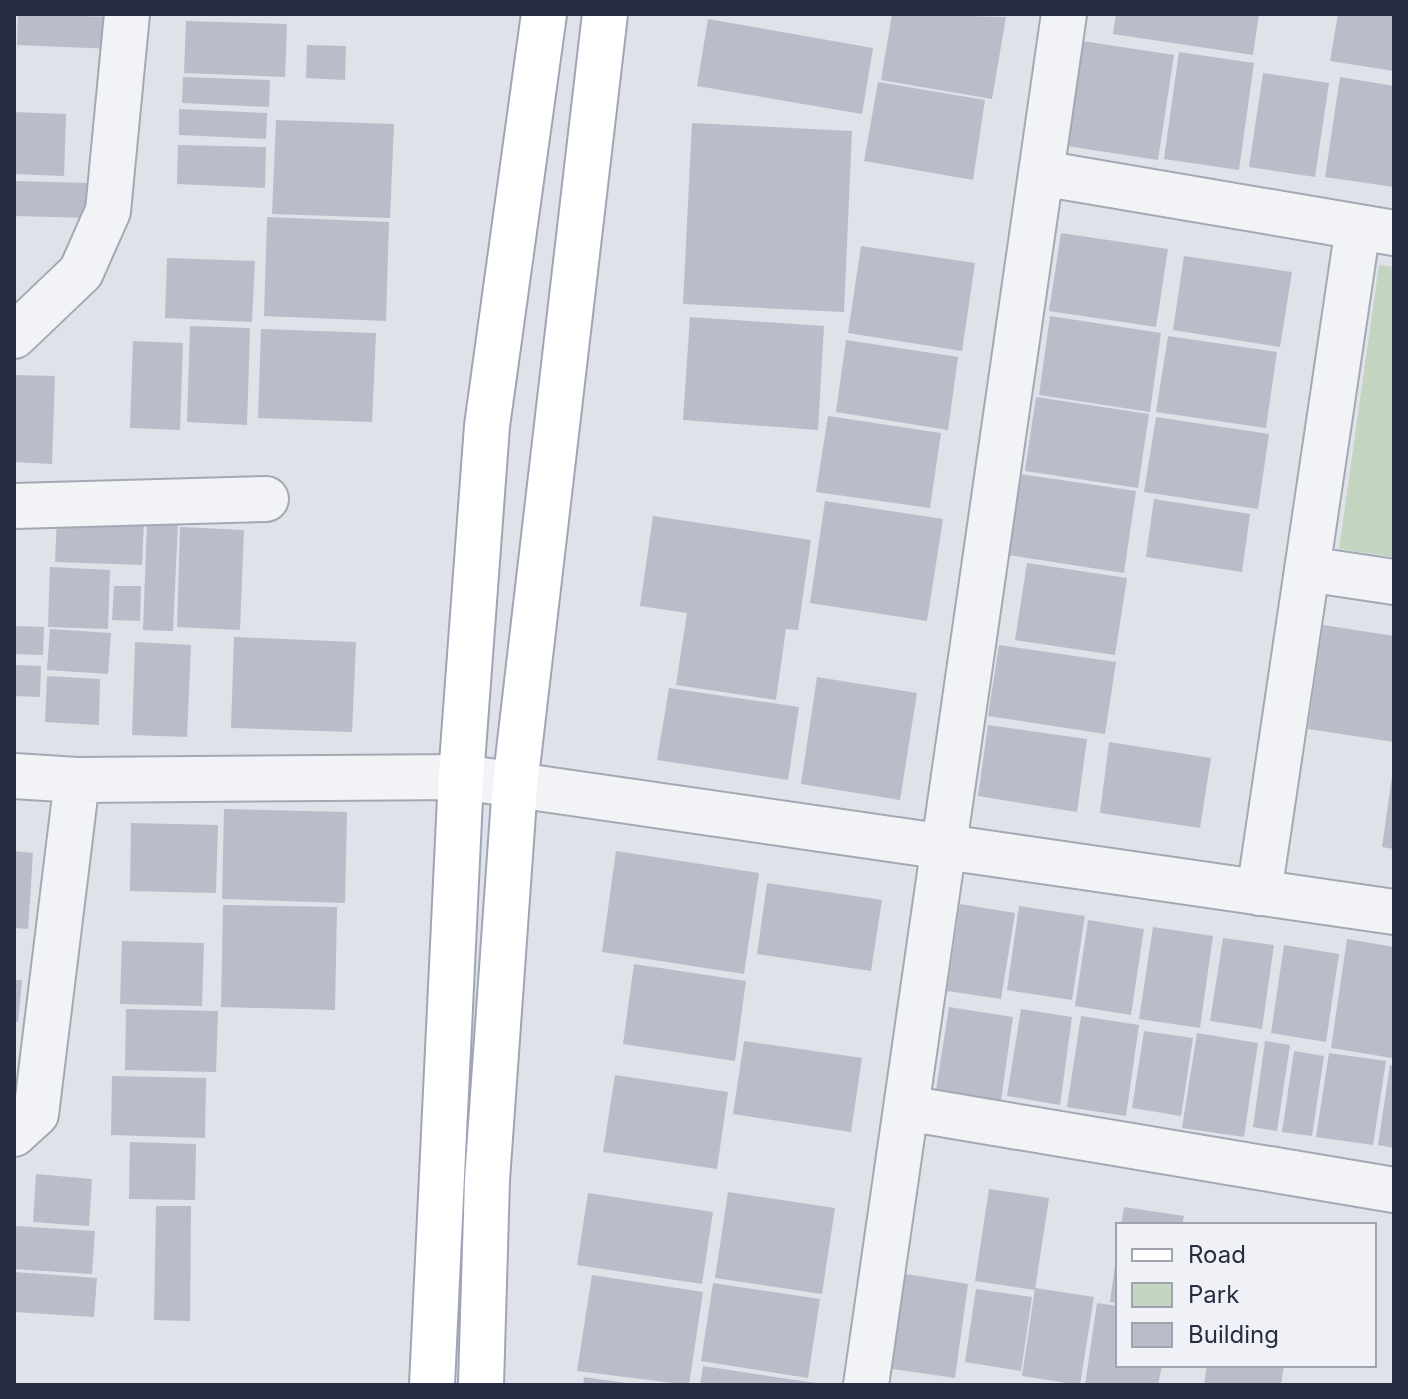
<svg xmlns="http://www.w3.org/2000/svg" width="1408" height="1399" viewBox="0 0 1408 1399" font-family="Inter,sans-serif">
  <rect width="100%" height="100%" fill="#dfe2e9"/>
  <!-- green -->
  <path fill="#c3d4c0" d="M1379,265L1394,267V557L1339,549Z"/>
  <!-- building -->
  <path fill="#b9bdc9" d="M18,14L114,17L113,49L17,45Z
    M892,14L1006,17L992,99L881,80Z
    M1116,14H1259L1253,55L1113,34Z
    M1338,14H1394V71L1330,61Z
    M708,19L873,48L862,114L697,86Z
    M186,21L287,24L285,77L184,73Z
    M1076,40L1174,55L1158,160L1060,145Z
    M307,45L346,46L345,80L306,78Z
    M1179,52L1254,63L1239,170L1164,159Z
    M1263,73L1329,83L1315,177L1249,167Z
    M183,77L270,80L269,107L182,103Z
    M1340,77L1394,86V187L1325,177Z
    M878,82L985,100L973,180L864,161Z
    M179,109L267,113L266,139L179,135Z
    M14,112L66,114L64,176L14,174Z
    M276,120L394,124L390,218L272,214Z
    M692,123L852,131L844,312L683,304Z
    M178,145L266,147L265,188L177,184Z
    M14,181L90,183L89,218L14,216Z
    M267,217L389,222L386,321L264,316Z
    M1061,233L1168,249L1156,327L1049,311Z
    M861,246L975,263L962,351L848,333Z
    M1184,256L1292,272L1280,347L1173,330Z
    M167,258L255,261L252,322L165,318Z
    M1050,316L1161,333L1150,412L1039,395Z
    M690,317L824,326L818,430L683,420Z
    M190,326L250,328L247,425L187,422Z
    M261,329L376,333L372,422L258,418Z
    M1168,336L1277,352L1266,428L1156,412Z
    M846,340L958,357L948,430L836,412Z
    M133,341L183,343L180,430L130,428Z
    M14,375L55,376L52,464L14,462Z
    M1036,397L1149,414L1138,488L1025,471Z
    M828,416L941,433L930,508L816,492Z
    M1156,417L1269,434L1258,509L1144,492Z
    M1020,474L1136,491L1124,573L1008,555Z
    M1154,499L1250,514L1242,572L1146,557Z
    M825,501L943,519L927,621L810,603Z
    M653,516L811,540L798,630L786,629L776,700L676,685L687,613L640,606Z
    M57,517L144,521L142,565L55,562Z
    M147,523H178L173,631L143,630Z
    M180,527L244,530L240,630L177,627Z
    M1027,563L1127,578L1115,655L1015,640Z
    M50,567L110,570L108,629L48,627Z
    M114,586H141L140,621L112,620Z
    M1323,625L1394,636V742L1308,729Z
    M14,626L44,627L43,655L14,654Z
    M50,629L111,633L108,674L47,670Z
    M234,637L356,642L352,732L231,728Z
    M135,642L191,645L187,737L132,735Z
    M999,645L1116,662L1105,734L988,716Z
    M14,665L41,666L40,697L14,696Z
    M47,676L100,679L99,725L45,722Z
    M817,677L917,693L900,800L801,784Z
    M669,688L799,707L788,780L657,760Z
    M988,725L1087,739L1077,812L978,796Z
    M1109,742L1211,758L1200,828L1100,813Z
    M1392,776H1394V849L1382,847Z
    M224,809L347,812L345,903L222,899Z
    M131,823L218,825L216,893L130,891Z
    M14,851L33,853L28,929L14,928Z
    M616,851L759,873L744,974L602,952Z
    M767,883L882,900L871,971L757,954Z
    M960,904L1015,913L1001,999L947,991Z
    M223,905L337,907L335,1010L221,1007Z
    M1019,906L1085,916L1072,1000L1007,990Z
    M1088,920L1144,929L1131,1015L1075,1006Z
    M1153,927L1213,936L1200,1028L1139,1019Z
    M1223,938L1274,945L1262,1029L1210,1021Z
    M1347,939L1394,947L1392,1058L1331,1048Z
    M122,941L204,943L202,1006L120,1004Z
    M1284,945L1339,954L1326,1042L1271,1033Z
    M634,964L746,981L735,1061L623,1044Z
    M14,980H22L18,1022H14Z
    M949,1007L1013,1017L1000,1107L935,1097Z
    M126,1009L218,1011L216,1072L125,1070Z
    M1021,1009L1072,1017L1060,1105L1007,1096Z
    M1081,1016L1139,1025L1126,1116L1067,1107Z
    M1144,1031L1193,1038L1181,1116L1132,1108Z
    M1197,1033L1258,1043L1244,1137L1182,1128Z
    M744,1041L862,1058L851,1132L733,1114Z
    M1265,1041L1290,1045L1277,1131L1253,1127Z
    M1294,1051L1324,1056L1312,1136L1282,1132Z
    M1329,1053L1386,1061L1373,1145L1316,1137Z
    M1390,1065L1394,1066V1148L1378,1145Z
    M615,1075L728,1092L717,1169L603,1152Z
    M112,1076L206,1078L205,1138L111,1135Z
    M130,1142L196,1144L195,1200L129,1199Z
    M36,1174L92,1179L89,1226L33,1222Z
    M989,1189L1049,1198L1035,1290L975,1281Z
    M728,1192L835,1208L822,1294L715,1278Z
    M588,1193L713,1212L702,1284L577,1265Z
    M156,1206H191L190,1321L154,1320Z
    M1124,1207L1184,1216L1182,1225H1121Z
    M16,1226L95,1231L92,1274L14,1269Z
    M1116,1258H1118V1303L1110,1302Z
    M14,1272L97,1278L94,1317L14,1312Z
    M900,1273L968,1284L955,1378L886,1368Z
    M592,1275L703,1292L689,1385L577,1371Z
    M713,1283L820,1299L808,1378L701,1361Z
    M1035,1288L1094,1297L1080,1385L1022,1376Z
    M976,1289L1032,1297L1021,1371L965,1362Z
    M1097,1303L1118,1306V1365H1162L1158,1385H1085Z
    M1207,1365H1284L1281,1385H1204Z
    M703,1366L816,1383V1385H700Z
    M584,1377L626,1383V1385H583Z"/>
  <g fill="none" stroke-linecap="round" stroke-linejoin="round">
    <defs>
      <path id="minor" d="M1041,173L1394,233
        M14,336L81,272L108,211L127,14
        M14,506L266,499
        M1307,569L1394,582
        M14,776L77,780L461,777L1394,912
        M1259,893L1358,227
        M906,1108L1394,1190
        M14,1134L36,1114L77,780
        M866,1385L1064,14"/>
      <path id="major" d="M432,1385L461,777L487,426L544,14
        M481,1385L487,1180L515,785L605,14"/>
    </defs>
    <!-- minor casing -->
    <use href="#minor" stroke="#a4a8b3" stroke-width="48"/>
    <!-- major casing -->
    <use href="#major" stroke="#9ea5b6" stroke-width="48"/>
    <!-- minor -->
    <use href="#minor" stroke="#f2f3f7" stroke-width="44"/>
    <!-- major -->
    <use href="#major" stroke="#fff" stroke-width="44"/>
  </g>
  <!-- border -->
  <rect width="1408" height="1399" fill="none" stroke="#272e41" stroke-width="32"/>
  <!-- legend -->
  <rect x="1116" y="1223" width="260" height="144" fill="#eff1f7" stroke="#9fa3ae" stroke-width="2"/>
  <rect x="1132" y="1249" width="40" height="12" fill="#ffffff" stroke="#9fa3ae" stroke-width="2"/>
  <text x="1188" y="1263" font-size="24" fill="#272e41">Road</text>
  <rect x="1132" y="1283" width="40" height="24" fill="#c3d4c0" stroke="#9fa3ae" stroke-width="2"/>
  <text x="1188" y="1303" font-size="24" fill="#272e41">Park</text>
  <rect x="1132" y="1323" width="40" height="24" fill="#b9bdc9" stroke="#9fa3ae" stroke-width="2"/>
  <text x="1188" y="1343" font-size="24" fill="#272e41">Building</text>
</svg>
